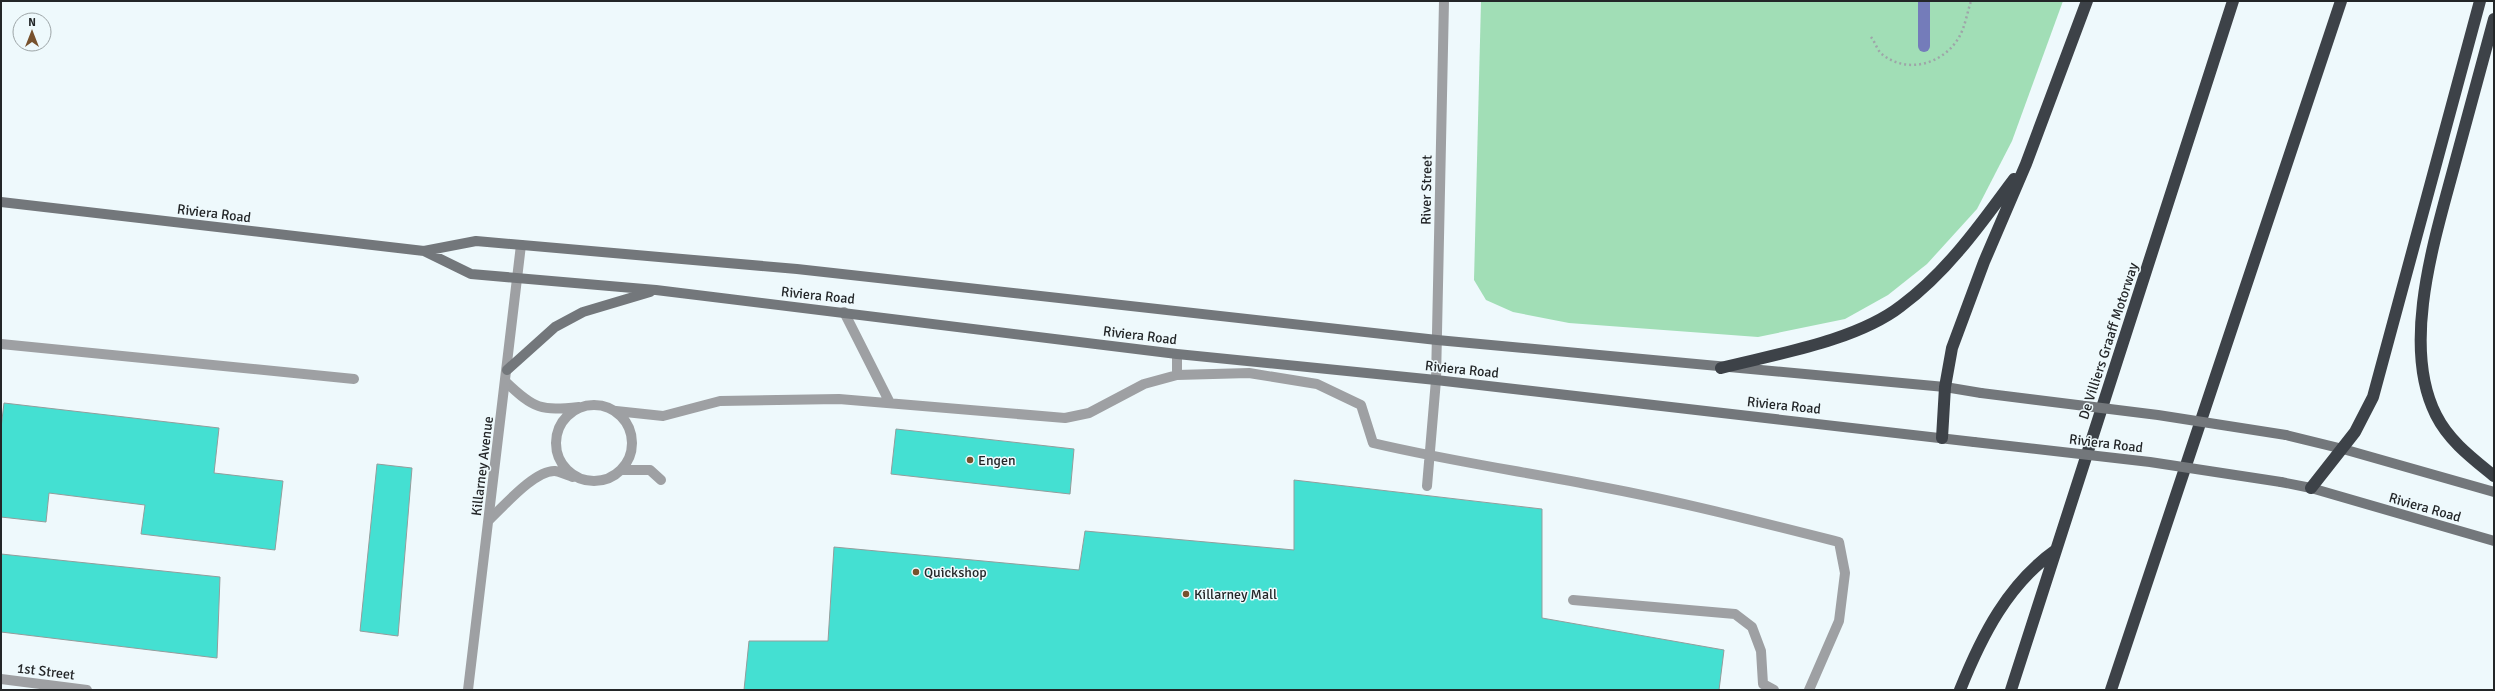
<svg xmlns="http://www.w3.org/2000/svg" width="2495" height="691" viewBox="0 0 2495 691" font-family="Signika,sans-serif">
  <rect width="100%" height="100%" fill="#eef9fc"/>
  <!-- grass -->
  <path fill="#a1deb6" d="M1481,1H2063L2012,141L1977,209L1927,264L1888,295L1845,319L1758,337L1569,323L1513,312L1486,300L1474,280Z"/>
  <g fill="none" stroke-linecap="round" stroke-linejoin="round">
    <!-- stream -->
    <path stroke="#747cba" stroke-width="12" d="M1924,46V1"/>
  </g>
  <!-- building -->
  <path fill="#44e0d2" stroke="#939d9c" d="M4,403L219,428L214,473L283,481L275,550L141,534L145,505L49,493L46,522L1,517V428Z
    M896,429L1074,449L1070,494L891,474Z
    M377,464L412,468L398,636L360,631Z
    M1294,480L1542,509V618L1724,650L1719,690H744L749,641H828L834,547L1079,570L1085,531L1294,550Z
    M1,554L220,577L217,658L1,632Z"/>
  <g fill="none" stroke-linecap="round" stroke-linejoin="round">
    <!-- path -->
    <path stroke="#9ea5a8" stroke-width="2.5" stroke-dasharray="2 3" stroke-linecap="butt" d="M1871,37C1875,42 1878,52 1883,55C1908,74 1942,64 1958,39C1965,28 1967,13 1971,1"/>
    <!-- lane -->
    <path stroke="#9ea0a3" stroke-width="10" d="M844,312L890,403
      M1,344L354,379
      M1177,354V375
      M506,382C534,409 541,411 579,407
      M556 443a38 38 0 1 1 76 0a38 38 0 1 1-76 0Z
      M616,411L663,416L720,401L839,399L1065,418L1089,413L1144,384L1177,375L1249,373L1317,384L1361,405L1373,443C1449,461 1526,472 1602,487C1682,502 1760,522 1839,542L1845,573L1839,621L1809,690
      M621,470H650L661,480
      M1427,486L1436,380
      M490,519C504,506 535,470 555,471C561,472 568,475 573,477
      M1573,600L1735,614L1752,627L1761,651L1763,684L1774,690"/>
    <!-- street -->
    <path stroke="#9ea0a3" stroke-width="10" d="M1436,380L1444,1
      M1,679L87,690
      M468,690L521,245"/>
    <!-- secondary -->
    <path stroke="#73777b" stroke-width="10" d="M1,202L424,251L476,241L797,269L1437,340L1945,387L1981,393
      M424,251L471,274L656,290L1177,354L1436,380L1974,442
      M507,370L555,327L583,312L650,292
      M2286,435L2343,449L2494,492
      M2281,482L2311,488L2494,541"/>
    <!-- highway -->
    <path stroke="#3d4248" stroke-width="12" d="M2494,19C2481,67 2468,115 2455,163C2436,235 2400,344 2436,415C2449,441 2472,458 2494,476
      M1721,368C1776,354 1856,341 1901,306C1947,272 1981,224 2014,179
      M1942,438L1945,387L1952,348L1984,262L2026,164L2087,1
      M2311,488L2355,432L2373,397L2480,1
      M1960,690C1982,635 2008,584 2056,550
      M2011,690L2233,1
      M2111,690L2341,1"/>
    <!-- secondary-bridge -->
    <path stroke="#73777b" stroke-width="10" d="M1981,393L2158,415L2286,435
      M1974,442L2150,462L2281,482"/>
  </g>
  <!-- markers -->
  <g fill="#77512d" stroke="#eef9fc" stroke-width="1.5">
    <circle cx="970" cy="460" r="4"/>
    <circle cx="916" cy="572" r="4"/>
    <circle cx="1186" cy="594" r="4"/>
  </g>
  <g text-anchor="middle" stroke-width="3" stroke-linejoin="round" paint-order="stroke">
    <!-- street labels -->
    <g font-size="14" fill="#232628" stroke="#eef9fc">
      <text transform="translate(1426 190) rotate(-89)" y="5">River Street</text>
      <text transform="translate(214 213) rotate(7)" y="5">Riviera Road</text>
      <text transform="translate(818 295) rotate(6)" y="5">Riviera Road</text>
      <text transform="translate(1140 335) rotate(7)" y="5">Riviera Road</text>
      <text transform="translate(2108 341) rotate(-72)" y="5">De Villiers Graaff Motorway</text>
      <text transform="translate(1462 369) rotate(6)" y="5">Riviera Road</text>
      <text transform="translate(1784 405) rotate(6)" y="5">Riviera Road</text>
      <text transform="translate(2106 443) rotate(7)" y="5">Riviera Road</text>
      <text transform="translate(482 466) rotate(-83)" y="5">Killarney Avenue</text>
      <text transform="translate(2425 507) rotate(16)" y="5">Riviera Road</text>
      <text transform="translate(46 671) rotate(7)" y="5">1st Street</text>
    </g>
    <!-- poi labels -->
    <g font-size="14" fill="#232628" stroke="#eef9fc" text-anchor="start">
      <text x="978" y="465">Engen</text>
      <text x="924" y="577">Quickshop</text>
      <text x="1194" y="599">Killarney Mall</text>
    </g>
  </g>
  <!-- border -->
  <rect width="2495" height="691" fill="none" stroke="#232628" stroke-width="4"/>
  <!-- north arrow -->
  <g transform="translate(32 32)"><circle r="19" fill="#eef9fc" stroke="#9da5a7"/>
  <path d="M0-3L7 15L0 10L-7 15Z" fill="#77512d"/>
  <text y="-6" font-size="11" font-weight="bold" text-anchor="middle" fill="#232628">N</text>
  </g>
</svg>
